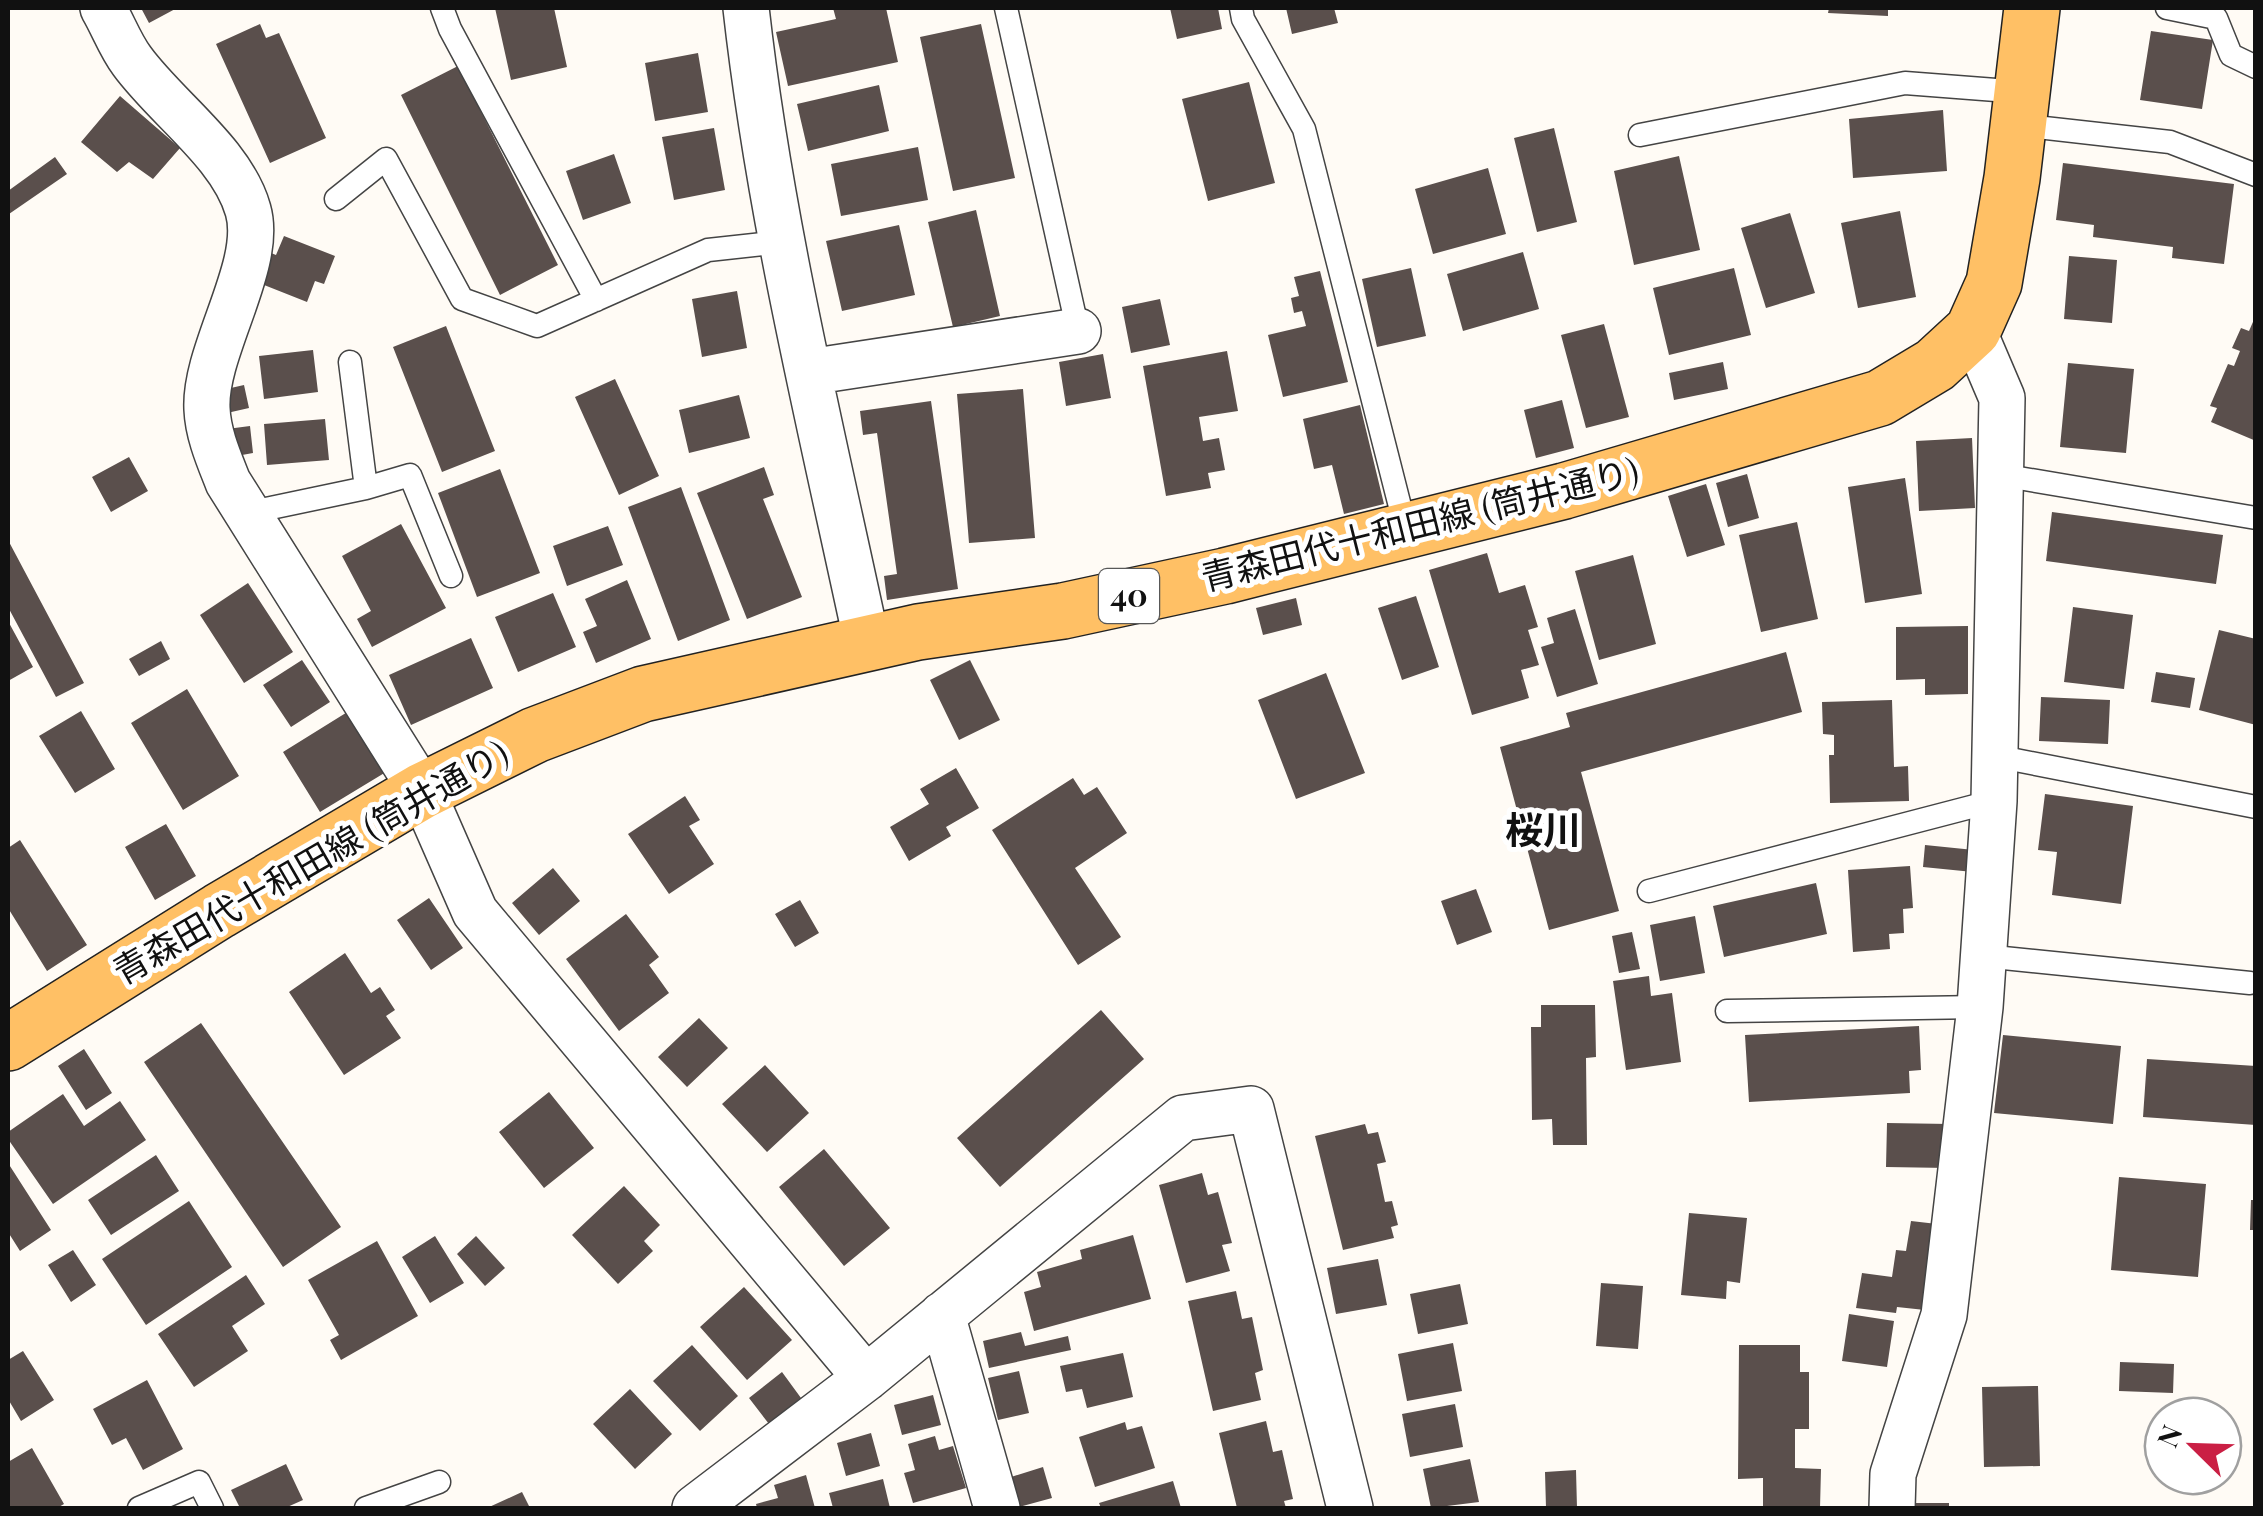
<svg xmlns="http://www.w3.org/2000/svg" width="2263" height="1516" viewBox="0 0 2263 1516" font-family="'Playfair Display','Noto Sans JP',serif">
  <rect width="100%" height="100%" fill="#fffbf5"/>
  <!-- building -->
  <path fill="#5a4f4c" d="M141,8H177L149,23Z
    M495,8H554L567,67L511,80Z
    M833,8H886L898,62L788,86L776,32L836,19Z
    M1170,8H1218L1222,29L1177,39Z
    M1286,8H1334L1338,23L1292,34Z
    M1829,8H1888V16L1828,13Z
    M260,24L266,38L279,33L326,138L270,163L216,44Z
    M981,24L1015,178L953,191L920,37Z
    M2151,31L2213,40L2202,109L2140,100Z
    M698,53L708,112L655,121L645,63Z
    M458,66L558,265L500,295L401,95Z
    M1249,82L1275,183L1208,201L1182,99Z
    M879,85L889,131L808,151L797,104Z
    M120,96L180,148L153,179L129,162L117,172L81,142Z
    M1943,110L1947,171L1853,178L1849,119Z
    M714,128L725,190L674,200L662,137Z
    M1554,128L1577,222L1537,232L1514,138Z
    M918,147L928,200L841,216L831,164Z
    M614,154L631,203L583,220L566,171Z
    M1679,156L1700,250L1634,265L1614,171Z
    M55,157L67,174L9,214L8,191Z
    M2063,163L2234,184L2224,264L2172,258L2173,247L2093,237L2094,225L2056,220Z
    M1488,168L1506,234L1433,254L1415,189Z
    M976,210L1000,316L953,327L928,222Z
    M1900,211L1916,297L1858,308L1841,223Z
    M1790,213L1815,293L1766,308L1741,228Z
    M899,225L915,295L842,311L826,241Z
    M284,236L335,256L324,284L315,281L307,302L254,281L266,251L276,255Z
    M1523,252L1539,309L1463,331L1447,274Z
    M2069,256L2117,260L2112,323L2064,319Z
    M1411,268L1426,336L1377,347L1362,279Z
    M1734,268L1751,335L1669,355L1653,288Z
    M1320,271L1348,382L1283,397L1268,335L1306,326L1302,311L1294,313L1291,298L1299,296L1294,277Z
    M737,291L747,348L702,357L692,299Z
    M1160,299L1170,345L1131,353L1122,307Z
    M2256,315V441L2211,422L2217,408L2210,406L2228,364L2234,366L2240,351L2232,348L2241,328L2249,331Z
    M1604,324L1629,417L1586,428L1561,335Z
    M446,326L495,451L442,472L393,347Z
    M313,350L318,392L264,399L259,356Z
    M1227,351L1238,411L1199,417L1203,441L1219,438L1225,470L1208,473L1211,488L1166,496L1143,366Z
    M1103,354L1111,398L1066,406L1059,362Z
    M1723,362L1728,389L1674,400L1669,373Z
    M2068,363L2134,369L2126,453L2060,447Z
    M615,379L659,476L619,495L575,397Z
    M244,385L249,408L227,413L222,390Z
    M1023,389L1035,538L969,543L957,394Z
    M739,395L750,438L689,453L679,410Z
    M1562,400L1574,448L1536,458L1524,410Z
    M931,401L958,589L887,600L884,576L897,574L877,433L863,435L860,411Z
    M1360,405L1384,504L1344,514L1332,465L1314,469L1303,419Z
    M325,419L329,460L267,465L264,424Z
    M250,426L253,453L231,457L227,429Z
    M1972,438L1975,508L1919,511L1916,441Z
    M129,457L148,491L111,512L92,477Z
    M764,467L774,495L763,499L802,597L747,619L697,493Z
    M500,469L540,573L477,597L438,493Z
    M1747,474L1759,518L1728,527L1716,483Z
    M1905,478L1922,594L1865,603L1848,487Z
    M1706,484L1725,545L1687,557L1668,496Z
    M681,487L730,620L678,641L628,507Z
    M2052,512L2223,535L2216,584L2046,561Z
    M1797,522L1818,619L1761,632L1739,535Z
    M401,524L446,608L372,647L357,619L371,611L342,556Z
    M608,526L623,565L567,586L553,546Z
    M8,540L84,683L56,697L8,607Z
    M1487,553L1499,593L1525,585L1538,627L1528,630L1539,665L1521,670L1529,698L1472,715L1429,570Z
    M1633,555L1656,644L1599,660L1575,571Z
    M627,580L651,639L596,663L583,632L597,626L585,599Z
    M248,583L293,652L244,683L200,615Z
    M553,593L576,647L518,672L495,617Z
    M1416,596L1439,667L1402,680L1378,608Z
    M1296,598L1302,625L1263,635L1256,608Z
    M2073,607L2133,615L2124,689L2064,682Z
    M1575,609L1598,684L1557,697L1541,647L1554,643L1547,618Z
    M8,621L33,667L8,681Z
    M1968,626V694L1925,695V679L1896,680V627Z
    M2219,630L2256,639V725L2199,710Z
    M471,638L493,688L411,725L389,675Z
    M161,641L170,659L139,676L129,659Z
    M1786,652L1802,712L1581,772L1619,911L1549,930L1500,747L1570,727L1566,713Z
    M302,660L330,702L291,727L263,685Z
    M970,660L1000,720L959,740L930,680Z
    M2156,672L2195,678L2190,708L2151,702Z
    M1326,673L1365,773L1296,799L1258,700Z
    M187,689L239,776L183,810L131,723Z
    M2041,697L2110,700L2108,744L2039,741Z
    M1892,700L1894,767L1908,766L1909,801L1830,803L1829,755H1834V735L1823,734L1822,702Z
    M81,711L115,769L75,793L39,736Z
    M349,711L386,772L320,812L283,752Z
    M956,768L979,808L946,827L951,836L909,861L890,827L929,804L920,789Z
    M1073,778L1084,795L1097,787L1127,833L1075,868L1121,937L1078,965L992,830Z
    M2045,794L2133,806L2121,904L2052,895L2057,852L2038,850Z
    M685,796L700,820L689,826L714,864L669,894L628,834Z
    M166,824L196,876L155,900L125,847Z
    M20,840L87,945L47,971L8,908V848Z
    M1925,845L1974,850L1973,872L1923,867Z
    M1910,866L1913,908L1903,909L1904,933L1889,934L1890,949L1853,952L1848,870Z
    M553,868L580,901L539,935L512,903Z
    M1816,883L1827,934L1724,957L1713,906Z
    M1476,889L1492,932L1457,945L1441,901Z
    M429,898L463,948L431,970L397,920Z
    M800,900L819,933L795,947L775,914Z
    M626,914L659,957L649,965L669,993L619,1031L566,959Z
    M1695,916L1705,973L1660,981L1650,925Z
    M1632,932L1640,969L1619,973L1612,936Z
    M345,953L371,993L380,987L395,1010L386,1016L401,1038L344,1075L289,992Z
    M1649,976L1651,996L1672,993L1681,1062L1626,1070L1613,981Z
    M1541,1005H1595L1596,1057L1586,1058L1587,1145H1553L1552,1119L1532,1120L1531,1027H1541Z
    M1101,1010L1144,1059L1000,1187L957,1138Z
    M699,1018L728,1048L687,1087L658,1057Z
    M201,1023L341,1227L283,1267L144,1062Z
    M1919,1026L1921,1070L1909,1071L1910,1093L1749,1102L1745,1035Z
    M2003,1035L2121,1046L2113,1124L1994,1113Z
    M84,1049L112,1093L86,1110L58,1066Z
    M2147,1059L2256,1066V1125L2143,1117Z
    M765,1065L809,1113L767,1152L722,1104Z
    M549,1092L594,1148L544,1188L499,1132Z
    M63,1094L84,1126L120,1101L146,1140L53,1204L8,1139V1132Z
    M1887,1123L1950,1124L1948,1168L1886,1167Z
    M1365,1124L1368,1134L1378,1132L1386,1162L1377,1164L1385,1202L1392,1201L1398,1225L1391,1227L1394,1238L1343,1250L1315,1136Z
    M824,1149L890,1228L844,1266L779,1187Z
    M156,1155L179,1191L111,1235L88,1200Z
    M8,1163L51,1230L20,1251L8,1232Z
    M1202,1173L1208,1195L1218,1192L1232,1243L1222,1245L1230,1271L1186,1283L1159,1185Z
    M2119,1177L2206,1184L2198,1277L2111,1270Z
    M624,1186L660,1225L644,1241L653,1251L618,1284L572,1235Z
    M2251,1200H2256V1230H2250Z
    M189,1201L232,1267L146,1325L102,1259Z
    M1689,1213L1747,1218L1740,1283L1727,1281L1726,1299L1681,1295Z
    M1911,1221L1937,1224L1925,1310L1897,1307L1896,1313L1856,1308L1862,1273L1892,1277L1896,1250L1906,1251Z
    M1133,1235L1151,1299L1034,1331L1024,1292L1041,1287L1037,1272L1082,1259L1080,1250Z
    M435,1236L464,1283L430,1303L402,1257Z
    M476,1236L505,1268L485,1286L457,1254Z
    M377,1241L418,1316L341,1360L330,1340L339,1335L308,1280Z
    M73,1250L96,1285L71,1302L48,1265Z
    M1378,1259L1387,1305L1336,1314L1327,1268Z
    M246,1275L265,1304L232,1326L248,1351L194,1387L158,1334Z
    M1601,1283L1643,1286L1638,1349L1596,1346Z
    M1460,1284L1468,1324L1418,1334L1410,1294Z
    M744,1287L792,1340L747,1380L700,1327Z
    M1236,1291L1242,1319L1252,1317L1263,1370L1255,1373L1261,1400L1213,1411L1188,1301Z
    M1849,1314L1894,1321L1887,1367L1842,1361Z
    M1021,1332L1025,1346L1068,1336L1071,1350L989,1368L983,1341Z
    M1453,1343L1462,1391L1407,1401L1398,1354Z
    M692,1345L738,1396L700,1431L653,1381Z
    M1739,1345H1800V1372H1809V1429H1795V1468L1821,1469L1820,1508H1763V1478L1738,1479Z
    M23,1351L54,1400L21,1421L8,1399V1360Z
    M1123,1353L1133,1397L1087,1408L1082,1389L1066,1392L1060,1366Z
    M2120,1362L2174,1364L2173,1393L2119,1391Z
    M1019,1371L1029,1413L998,1420L988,1378Z
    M782,1372L801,1398L769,1424L749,1398Z
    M147,1380L183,1449L143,1470L126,1438L112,1445L93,1409Z
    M2038,1386L2040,1466L1984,1467L1982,1387Z
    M630,1389L672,1434L635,1469L593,1424Z
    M933,1395L941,1425L902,1435L894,1405Z
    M1455,1404L1463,1447L1410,1457L1402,1414Z
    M1266,1421L1273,1452L1282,1450L1293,1499L1284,1501L1286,1508H1237L1219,1433Z
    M1125,1422L1127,1430L1142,1426L1155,1468L1095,1487L1079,1437Z
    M871,1433L880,1466L846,1476L837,1443Z
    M935,1436L939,1450L953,1446L966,1488L913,1503L904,1473L915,1470L908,1444Z
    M32,1448L64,1504L57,1508H8V1462Z
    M1470,1459L1479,1502L1431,1508L1423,1469Z
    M286,1464L303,1500L285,1508H240L231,1490Z
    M1043,1467L1052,1498L1019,1507L1011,1477Z
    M1576,1470L1577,1508H1546L1545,1472Z
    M806,1475L815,1508H757L756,1504L778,1498L774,1485Z
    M883,1479L890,1508H833L829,1493Z
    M1173,1481L1181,1508H1101L1099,1503Z
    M522,1492L530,1508H487Z
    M1909,1503H1949V1508H1909Z"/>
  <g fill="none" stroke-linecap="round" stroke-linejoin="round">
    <defs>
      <path id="lane" d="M442,8L450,29L596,300
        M1006,8L1078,331
        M1241,8L1243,19L1304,129L1406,530
        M2167,8L2216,18L2231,55L2256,67
        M2019,125L2170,142L2256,175
        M1640,135L1905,83L2022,92
        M336,199L386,159L462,299L537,326L708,250L781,242
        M2001,475L2256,518
        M366,488L410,475L451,576
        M247,513L366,488L350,362
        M1995,756L2256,807
        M1649,891L1994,801
        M1984,956L2250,983
        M1727,1011L1980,1007
        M139,1508L199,1482L212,1508
        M366,1508L439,1482"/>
      <path id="street" d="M103,8C113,25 120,45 132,61C166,108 232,153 248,210C264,265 204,350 207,409C208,434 219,459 228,482L422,791L475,912L866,1378
        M746,8C770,222 822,432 867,643
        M809,372L1078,331
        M942,1315L997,1508
        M695,1508L866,1378L1183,1118L1251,1109L1350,1508
        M1892,1508L1893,1474L1944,1315L1980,1007L1994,801L2002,398L1973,330"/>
      <path id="primary" d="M8,1043L219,911L422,791L535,735L643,694L918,632L1063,611L1225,576L1564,491L1880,398L1935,365L1973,330L1994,283L2012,178L2032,8"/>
    </defs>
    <!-- lane casing -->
    <use href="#lane" stroke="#444" stroke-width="25"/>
    <!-- street casing -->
    <use href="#street" stroke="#444" stroke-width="48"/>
    <!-- primary casing -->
    <use href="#primary" stroke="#222" stroke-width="58"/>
    <!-- lane -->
    <use href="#lane" stroke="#fff" stroke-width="22"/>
    <!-- street -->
    <use href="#street" stroke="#fff" stroke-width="45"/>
    <!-- primary -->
    <use href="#primary" stroke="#ffc065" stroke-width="55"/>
  </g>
  <g text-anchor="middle" stroke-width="10" stroke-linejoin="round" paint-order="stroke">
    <!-- shield labels -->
    <rect fill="#fff" stroke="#585858" stroke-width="2.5" x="1099" y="569" width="60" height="54" rx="8"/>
    <g font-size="32" font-weight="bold" fill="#111">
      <text x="1129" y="607">40</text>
    </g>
    <!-- street labels -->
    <g font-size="35" fill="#111" stroke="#fff">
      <text transform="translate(1420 525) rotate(-14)" y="12">青森田代十和田線 (筒井通り)</text>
      <text transform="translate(311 863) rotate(-30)" y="12">青森田代十和田線 (筒井通り)</text>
    </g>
    <!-- neighbourhood labels -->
    <g font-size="38" font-weight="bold" fill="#111" stroke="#fff">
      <text x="1543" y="844">桜川</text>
    </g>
  </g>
  <!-- border -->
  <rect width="2263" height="1516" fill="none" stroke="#111111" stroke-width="20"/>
  <!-- north arrow -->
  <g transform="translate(2193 1446) rotate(293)"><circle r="48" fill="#ffffff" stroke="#a0a0a0" stroke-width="2.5"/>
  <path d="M0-8L18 38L0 25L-18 38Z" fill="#ca1f44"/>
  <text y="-15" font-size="28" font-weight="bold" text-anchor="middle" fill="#111111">N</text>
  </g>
</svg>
